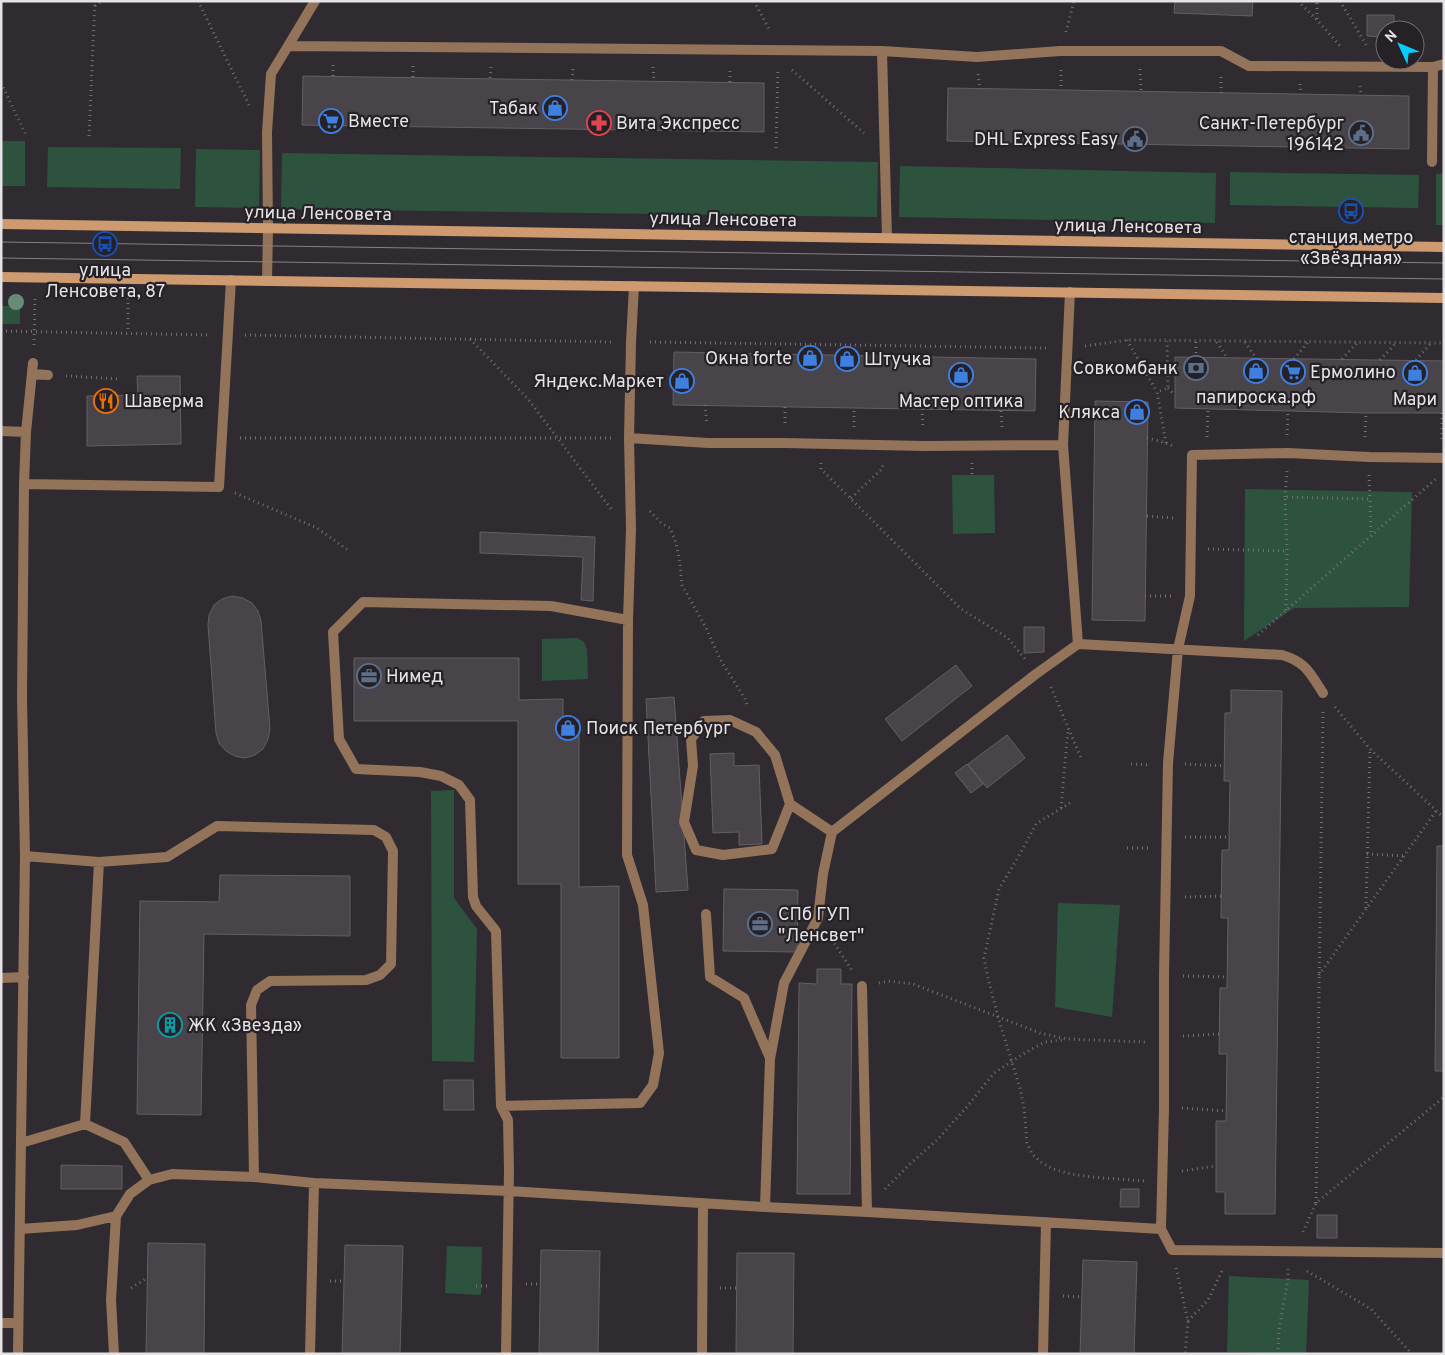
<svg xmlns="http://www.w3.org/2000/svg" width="1445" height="1355" viewBox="0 0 1445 1355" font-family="Overpass,sans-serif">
  <rect width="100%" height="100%" fill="#2f2b30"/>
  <!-- green -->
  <path fill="#2d533f" d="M1,141H25V186H1Z
    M48,147L181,148L180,189L47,187Z
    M196,149L260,150L259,208L195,207Z
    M282,153L878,162L877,217L281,209Z
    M900,166L1216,173L1215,223L899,217Z
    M1230,172L1419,175L1418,208L1230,205Z
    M1444,173V225H1436V174Z
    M1,298L2,306H12V298H20V324H1Z
    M952,475H994L995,533L953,534Z
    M1245,489L1412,492L1409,607L1294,608L1244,641Z
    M577,638L584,642L587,649L588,679L542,681V639Z
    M454,790V898L477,929L474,1062L432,1061L431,791Z
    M1058,903L1120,905L1112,1017L1055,1007Z
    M447,1246L482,1247L481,1295L445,1293Z
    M1229,1276L1309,1280L1306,1354L1227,1352Z"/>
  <!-- building -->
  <path fill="#49444a" stroke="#635f65" d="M1175,1H1253L1252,16L1174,13Z
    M1367,15H1394V30H1385V37L1367,36Z
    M303,76L764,83V132L302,125Z
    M948,88L1409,96V149L947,141Z
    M674,352L1036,359L1035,411L673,405Z
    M1175,357L1444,361V413H1366L1175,408Z
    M137,376H180L181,444L87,446V396L138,395Z
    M1095,401L1148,402L1145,621L1092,620Z
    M480,532L595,537L593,601L581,600L583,557L480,553Z
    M232,596L243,598L252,603L258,611L261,621L270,729L268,739L263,749L255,755L245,758L235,756L226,751L219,743L216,733L208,625L209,615L214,605L222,599Z
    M1024,627H1044V652L1024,653Z
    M354,658H519V700L563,699V720H579V887L619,886V1058H561V884H518V721H354Z
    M956,665L972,686L902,741L885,719Z
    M1231,690L1282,691L1275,1214H1225V1192H1216V1121H1226L1227,1054H1219L1220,988H1227L1228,918H1221L1222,850H1229V837L1230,781H1224L1225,713H1231Z
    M674,697L688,890L656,892L646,699Z
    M1007,735L1025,758L987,788L968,764Z
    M734,753V766L759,765L762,844L739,845V832L713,833L710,754Z
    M967,764L983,784L971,793L955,773Z
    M1437,846H1444V1071H1435Z
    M220,875L350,876V936L204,934L201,1115L137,1114L140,901L219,902Z
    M724,889L798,890L797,952L723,951Z
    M817,969H841V984H852L850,1194H797L799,983L817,984Z
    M444,1080H473L474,1110H444Z
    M61,1165L122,1166V1189H61Z
    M1121,1189H1139V1207H1120Z
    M1317,1215H1337V1238H1317Z
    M148,1243L205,1244L204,1354H146Z
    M345,1245L403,1246L400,1354H342Z
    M541,1250L600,1251L598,1354H539Z
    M737,1253H794L793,1354H736Z
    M1083,1260L1137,1262L1134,1354H1080Z"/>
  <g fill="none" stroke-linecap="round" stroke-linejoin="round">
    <!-- path -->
    <path stroke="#747075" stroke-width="3" stroke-dasharray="1 4" stroke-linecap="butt" d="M198,1L249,105
      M754,1L770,31
      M1298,1L1317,20L1340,46
      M1340,1L1368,48
      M95,6L102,1
      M1317,19V1
      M1066,32L1074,1
      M653,67L654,81
      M1140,69L1141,91
      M792,70L864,133
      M1061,70V90
      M978,74L980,89
      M333,76V65
      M413,77V65
      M490,78L491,67
      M572,80L573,68
      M730,82V68
      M1,83L26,135
      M1300,84L1301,94
      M1360,86L1361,95
      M1221,93V73
      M89,136L95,1
      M776,148L778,69
      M128,298V333
      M1,331L209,335
      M245,335L611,342
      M470,339L528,399L611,509
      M1127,340L1157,392
      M650,342L1049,348
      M1217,342L1227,358
      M1245,342L1256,358
      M34,345L35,296
      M1085,346L1127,340L1444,343
      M1196,358V341
      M1294,359L1308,342
      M1342,359L1357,343
      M1380,360L1395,344
      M1416,360L1430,344
      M66,376L121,379
      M1168,388L1175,395
      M705,405L707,425
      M922,409L923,428
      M1001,411L1002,427
      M1442,413V440
      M785,423V407
      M854,427V408
      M1287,435L1288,410
      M1207,437L1208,408
      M1365,437L1366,413
      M240,438H611
      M1147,438L1166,443L1175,447
      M1166,443L1157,392L1168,388L1167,341
      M821,463V469L961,609L1008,638L1025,659
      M972,463V475
      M1369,475L1370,499
      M235,493L317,528L348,550
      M1285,497L1287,471
      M851,498L882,469L883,464
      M650,511L661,523L670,528L676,543L680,563L682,585L706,628L720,659L745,699L748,707
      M1147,516L1173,518
      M1208,549L1287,551
      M1145,596H1172
      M1286,610L1287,551L1285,497L1370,499L1371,535
      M1258,635L1438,477
      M1051,687L1081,758
      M1335,707L1370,749L1441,815L1444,816
      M1131,764L1150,765
      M1185,764L1225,766
      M1070,803L1036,824L1020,854L999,889L984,958L988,978L998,1017L1020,1088L1024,1108L1027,1143L1032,1154L1042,1163L1053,1169L1071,1174L1092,1177L1145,1181
      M1061,808L1068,729
      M1185,837H1229
      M1127,848H1149
      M1367,854L1404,856
      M1185,897L1221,896
      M1366,908L1370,749
      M829,935L853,972
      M1319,975L1436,811
      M1183,976L1228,977
      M879,983L888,981L913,984L1040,1033L1067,1039L1145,1042
      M1183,1036L1219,1034
      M1182,1108L1226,1111
      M1182,1171L1216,1166
      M885,1189L911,1163L937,1140L966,1108L994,1073L1023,1054L1045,1042L1064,1040
      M1316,1203L1323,711
      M1303,1232L1316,1203L1444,1097
      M1176,1268L1188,1321L1185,1354
      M1307,1271L1371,1309L1412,1354
      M330,1281H344
      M526,1284H540
      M476,1286H489
      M131,1288L147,1278
      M720,1288H737
      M1063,1296L1082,1297
      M1188,1321L1208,1300L1223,1269
      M1278,1354L1279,1330L1288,1279V1269"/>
    <!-- lane -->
    <path stroke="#937359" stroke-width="10" d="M288,46L315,1
      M882,51L887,238
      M1432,162L1433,67
      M267,281L268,229L267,132L271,74L288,46L882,51L977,57L1060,51H1221L1249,66L1433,67L1444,64
      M1070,292L1063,445L1078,644
      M32,374L48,375
      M1,431L26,432
      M629,438L708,443H784L924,446L1063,445
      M1444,458L1369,457L1288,453L1192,455L1190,596L1178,649L1168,763L1164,975V1108L1161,1229L1172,1250L1444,1253
      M24,484L219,487L231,280
      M790,804L772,849L723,855L696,850L684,822L693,766L691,739L704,721L730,720L756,732L775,755L790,804L832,832
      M25,856L99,862L167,857L217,826L374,830L386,837L393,851L391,964L380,975L366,980L270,981L257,990L251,1005L254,1177
      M706,914L710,977L744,998L770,1058
      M1,978L24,977
      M862,986L867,1212
      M501,1106L640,1103L653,1085L659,1053L643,905L627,855L628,620L631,529L629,438L631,342L634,286
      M85,1124L124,1142L149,1180
      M21,1143L85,1124L99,862
      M765,1207L770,1059L784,983L818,918L823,874L832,832L1036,674L1078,644L1282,655C1306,662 1310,673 1323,693
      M20,1229L77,1225L116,1216L130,1194L149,1180L172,1174L254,1177L314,1183L509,1191L765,1207L867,1212L1161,1229
      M1,1323H18
      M18,1354L25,856L22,697L24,484L26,432L33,363
      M114,1354L111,1300L116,1216
      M310,1354L314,1183
      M506,1354L509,1170L508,1120L501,1106L496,931L476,906L473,897L470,800L459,785L441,776L420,772L356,769L339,739L333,632L363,602L551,606L628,620
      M702,1354L703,1203
      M1043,1354L1046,1222"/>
    <!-- secondary -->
    <path stroke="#cd9b6f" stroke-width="10" d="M1,224L1444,247
      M1,277L1444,298"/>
    <!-- tram -->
    <path stroke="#858186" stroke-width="1" d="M1,242L1444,263
      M1,258L1444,279"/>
  </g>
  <!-- trees -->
  <circle fill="#668c79" cx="16" cy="302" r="8"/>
  <!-- icons -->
  <defs>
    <symbol id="shop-ring" viewBox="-11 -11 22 22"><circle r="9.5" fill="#252126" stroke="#3f7fe0" stroke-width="1.5"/><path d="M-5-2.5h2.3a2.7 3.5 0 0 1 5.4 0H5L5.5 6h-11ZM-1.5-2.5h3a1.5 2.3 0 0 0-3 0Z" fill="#3f7fe0"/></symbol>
    <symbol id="supermarket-ring" viewBox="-11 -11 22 22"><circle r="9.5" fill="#252126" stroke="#3f7fe0" stroke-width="1.5"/><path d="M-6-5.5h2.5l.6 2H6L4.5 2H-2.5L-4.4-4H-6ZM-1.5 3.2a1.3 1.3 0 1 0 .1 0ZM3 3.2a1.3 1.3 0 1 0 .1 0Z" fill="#3f7fe0"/></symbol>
    <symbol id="pharmacy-ring" viewBox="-11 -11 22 22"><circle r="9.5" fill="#252126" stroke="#e0444e" stroke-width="1.5"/><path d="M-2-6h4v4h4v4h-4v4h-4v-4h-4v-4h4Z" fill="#e0444e"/></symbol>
    <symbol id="civic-ring" viewBox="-11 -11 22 22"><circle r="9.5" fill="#252126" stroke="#5c6f8a" stroke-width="1.5"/><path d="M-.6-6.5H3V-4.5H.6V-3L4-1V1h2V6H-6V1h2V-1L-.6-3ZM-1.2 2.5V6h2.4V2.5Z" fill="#5c6f8a"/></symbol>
    <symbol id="bus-ring" viewBox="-11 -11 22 22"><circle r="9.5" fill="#252126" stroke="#1a4fb4" stroke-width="1.5"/><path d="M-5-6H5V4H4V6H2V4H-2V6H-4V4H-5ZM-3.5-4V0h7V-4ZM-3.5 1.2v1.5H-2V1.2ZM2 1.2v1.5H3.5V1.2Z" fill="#1a4fb4"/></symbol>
    <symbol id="bank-ring" viewBox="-11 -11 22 22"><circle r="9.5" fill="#252126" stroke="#5c6f8a" stroke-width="1.5"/><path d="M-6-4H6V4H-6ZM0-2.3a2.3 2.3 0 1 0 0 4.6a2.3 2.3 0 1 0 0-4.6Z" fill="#5c6f8a"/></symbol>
    <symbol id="restaurant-ring" viewBox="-11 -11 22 22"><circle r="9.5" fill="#252126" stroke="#e8710a" stroke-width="1.5"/><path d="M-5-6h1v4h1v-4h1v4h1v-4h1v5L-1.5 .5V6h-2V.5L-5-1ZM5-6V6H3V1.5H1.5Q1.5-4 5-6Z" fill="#e8710a"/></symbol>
    <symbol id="office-ring" viewBox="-11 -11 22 22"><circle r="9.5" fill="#252126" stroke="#5c6f8a" stroke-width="1.5"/><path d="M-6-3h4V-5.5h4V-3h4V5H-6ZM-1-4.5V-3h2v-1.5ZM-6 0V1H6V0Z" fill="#5c6f8a"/></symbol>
    <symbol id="building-ring" viewBox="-11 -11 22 22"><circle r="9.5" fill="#252126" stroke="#0f9aa8" stroke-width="1.5"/><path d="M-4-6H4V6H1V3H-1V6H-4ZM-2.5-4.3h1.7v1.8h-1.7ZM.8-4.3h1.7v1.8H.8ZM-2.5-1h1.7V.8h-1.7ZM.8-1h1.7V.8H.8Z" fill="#0f9aa8"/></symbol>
  </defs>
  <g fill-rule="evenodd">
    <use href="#shop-ring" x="541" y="94" width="28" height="28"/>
    <use href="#supermarket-ring" x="317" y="107" width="28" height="28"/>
    <use href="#pharmacy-ring" x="585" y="109" width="28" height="28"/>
    <use href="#civic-ring" x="1347" y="119" width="28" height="28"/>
    <use href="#civic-ring" x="1121" y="125" width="28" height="28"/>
    <use href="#bus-ring" x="1337" y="197" width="28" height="28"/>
    <use href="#bus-ring" x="91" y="230" width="28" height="28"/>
    <use href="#shop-ring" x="796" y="344" width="28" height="28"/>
    <use href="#shop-ring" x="833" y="345" width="28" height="28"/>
    <use href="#bank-ring" x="1182" y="354" width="28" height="28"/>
    <use href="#shop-ring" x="1242" y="357" width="28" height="28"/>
    <use href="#supermarket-ring" x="1279" y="358" width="28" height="28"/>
    <use href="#shop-ring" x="1401" y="359" width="28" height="28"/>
    <use href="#shop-ring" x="947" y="361" width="28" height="28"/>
    <use href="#shop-ring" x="668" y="367" width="28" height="28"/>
    <use href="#restaurant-ring" x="92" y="387" width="28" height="28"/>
    <use href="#shop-ring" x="1123" y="398" width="28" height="28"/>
    <use href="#office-ring" x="355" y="662" width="28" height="28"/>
    <use href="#shop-ring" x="554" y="714" width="28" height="28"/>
    <use href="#office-ring" x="746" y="910" width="28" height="28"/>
    <use href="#building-ring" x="156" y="1011" width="28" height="28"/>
  </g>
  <g text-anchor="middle" stroke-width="4.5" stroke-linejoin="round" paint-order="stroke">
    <!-- poi labels -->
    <g font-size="18" fill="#e6e3e7" stroke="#252126" text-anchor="start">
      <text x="538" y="114" text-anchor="end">Табак</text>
      <text x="348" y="127">Вместе</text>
      <text x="616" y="129">Вита Экспресс</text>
      <text x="1344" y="129" text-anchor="end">Санкт-Петербург<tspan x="1344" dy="21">196142</tspan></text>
      <text x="1118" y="145" text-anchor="end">DHL Express Easy</text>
      <text x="1351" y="243" text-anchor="middle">станция метро<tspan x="1351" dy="21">«Звёздная»</tspan></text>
      <text x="105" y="276" text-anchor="middle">улица<tspan x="105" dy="21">Ленсовета, 87</tspan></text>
      <text x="792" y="364" text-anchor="end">Окна forte</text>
      <text x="864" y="365">Штучка</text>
      <text x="1178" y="374" text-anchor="end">Совкомбанк</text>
      <text x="1310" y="378">Ермолино</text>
      <text x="664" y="387" text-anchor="end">Яндекс.Маркет</text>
      <text x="1256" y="403" text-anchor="middle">папироска.рф</text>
      <text x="1415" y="405" text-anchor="middle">Мари</text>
      <text x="124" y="407">Шаверма</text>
      <text x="961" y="407" text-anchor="middle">Мастер оптика</text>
      <text x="1120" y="418" text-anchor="end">Клякса</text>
      <text x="386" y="682">Нимед</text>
      <text x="586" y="734">Поиск Петербург</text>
      <text x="778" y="920">СПб ГУП<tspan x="778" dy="21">"Ленсвет"</tspan></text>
      <text x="188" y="1031">ЖК «Звезда»</text>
    </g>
    <!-- street labels -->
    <g font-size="18" fill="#e6e3e7" stroke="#252126">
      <text transform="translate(318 213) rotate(1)" y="6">улица Ленсовета</text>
      <text transform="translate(723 219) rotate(1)" y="6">улица Ленсовета</text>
      <text transform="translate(1128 226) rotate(1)" y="6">улица Ленсовета</text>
    </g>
  </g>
  <!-- border -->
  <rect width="1445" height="1355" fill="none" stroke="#e6e3e7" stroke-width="5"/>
  <!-- north arrow -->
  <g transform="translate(1400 45) rotate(314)"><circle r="24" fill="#252126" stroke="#726f73"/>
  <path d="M0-4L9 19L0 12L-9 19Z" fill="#07cbf9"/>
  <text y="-8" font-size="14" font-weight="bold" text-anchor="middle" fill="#e6e3e7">N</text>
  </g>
</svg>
